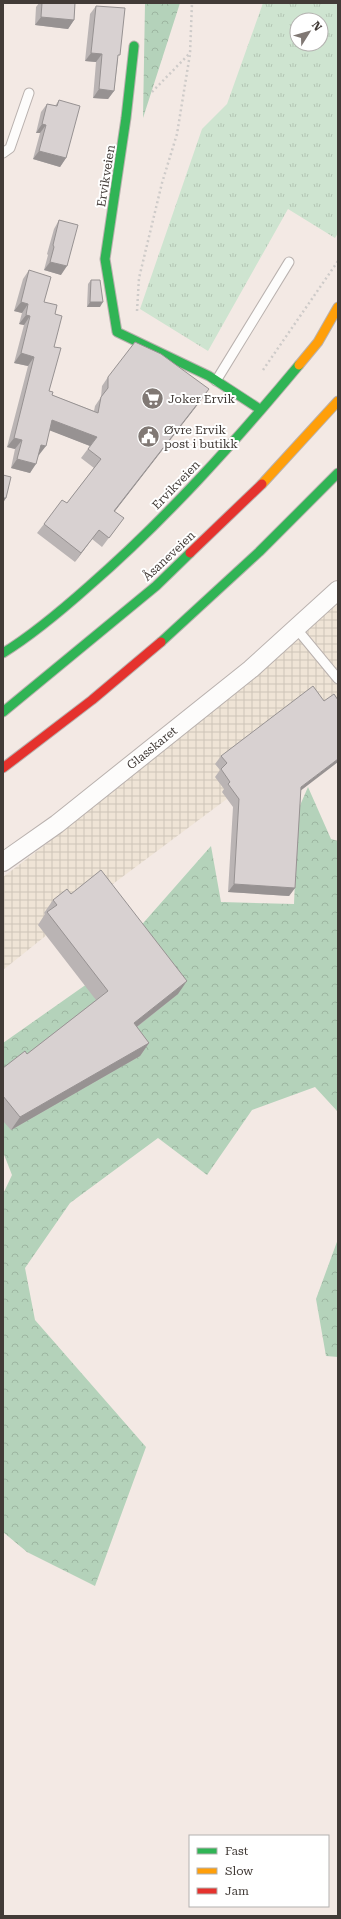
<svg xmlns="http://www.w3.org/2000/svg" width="341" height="1919" viewBox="0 0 341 1919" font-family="'Roboto Serif',serif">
  <defs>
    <pattern id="industrial-grid" width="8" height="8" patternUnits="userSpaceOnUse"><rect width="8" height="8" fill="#efe4d6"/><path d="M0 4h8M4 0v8" fill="none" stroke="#cec4b8"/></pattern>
    <pattern id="grass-tufts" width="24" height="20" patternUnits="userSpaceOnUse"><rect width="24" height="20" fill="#cee4d0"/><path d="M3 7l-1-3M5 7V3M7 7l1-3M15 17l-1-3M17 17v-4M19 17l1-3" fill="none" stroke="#b2c4b3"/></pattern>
    <pattern id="forest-crowns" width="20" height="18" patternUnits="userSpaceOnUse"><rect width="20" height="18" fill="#b4d2ba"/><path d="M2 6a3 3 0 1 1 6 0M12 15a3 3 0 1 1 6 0" fill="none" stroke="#9cb5a0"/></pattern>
  </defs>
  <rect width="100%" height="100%" fill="#f3e9e4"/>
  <!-- industrial -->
  <path fill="url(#industrial-grid)" d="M338,600V708L282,758L78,910L3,970V877L54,838L247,682Z"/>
  <!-- grass -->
  <path fill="url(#grass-tufts)" fill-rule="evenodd" d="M263,3H338V233L335,238L288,209L208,351L140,309L202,129L227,104ZM297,20H321V44H297Z"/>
  <!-- forest -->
  <path fill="url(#forest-crowns)" d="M145,3H180L143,118Z
    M308,787L331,839L338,841V1112L315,1087L252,1110L207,1175L158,1138L70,1203L25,1268L35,1320L146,1447L95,1586L27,1552L3,1532V1194L12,1175L3,1152V1043L94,979L211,846L221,902L294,904L298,810Z
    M338,1239V1357L326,1356L316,1299Z"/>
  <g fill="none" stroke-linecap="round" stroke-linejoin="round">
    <defs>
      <path id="lane" d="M3,153L10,148L29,93
        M216,381L289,262
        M296,628L338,679"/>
      <path id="street" d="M3,862L57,824L251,669L338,590"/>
      <path id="fast" d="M134,46L126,118L105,259L117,332L209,376L261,410
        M161,642L259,552L338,473
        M3,653C34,634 62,610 89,586C166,519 234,443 299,365
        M3,712L156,586L190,553"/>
      <path id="slow" d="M299,365L318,342L338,307
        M262,484L338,401"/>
      <path id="jam" d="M190,553L262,484
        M3,768L92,700L161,642"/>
    </defs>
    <!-- lane casing -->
    <use href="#lane" stroke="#b9b1ae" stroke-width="11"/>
    <!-- street casing -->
    <use href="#street" stroke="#b9b1ae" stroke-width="20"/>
    <!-- fast casing -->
    <use href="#fast" stroke="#b9b1ae" stroke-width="11"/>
    <!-- slow casing -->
    <use href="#slow" stroke="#b9b1ae" stroke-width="11"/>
    <!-- jam casing -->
    <use href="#jam" stroke="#b9b1ae" stroke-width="11"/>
    <!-- path -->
    <path stroke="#cecbc9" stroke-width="2.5" stroke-dasharray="2 3" stroke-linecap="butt" d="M152,92L189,54
      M137,311L139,278L162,183L177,134L190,54L192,3
      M263,370L338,261"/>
    <!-- lane -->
    <use href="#lane" stroke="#fdfcfb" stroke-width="9"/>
    <!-- street -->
    <use href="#street" stroke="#fdfcfb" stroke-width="18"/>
    <!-- fast -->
    <use href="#fast" stroke="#30b455" stroke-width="9"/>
    <!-- slow -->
    <use href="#slow" stroke="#ff9f0a" stroke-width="9"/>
    <!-- jam -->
    <use href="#jam" stroke="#e5322d" stroke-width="9"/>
  </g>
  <!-- wall -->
  <path fill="#bab4b4" d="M39,3H75L74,20L68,29L35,25L36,7Z
    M96,6L118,59L114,91L108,99L93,98L96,62L85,61L90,14Z
    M59,100L66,158L60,167L33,159L40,133H36L41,112L47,104L55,106Z
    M59,220L61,275L44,270L48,255L47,254L54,229Z
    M29,270L44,302L55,314L54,347L49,391L52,395L94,411L95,406L101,397L102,386L108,377L202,399L115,511L117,527L102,547L92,539L75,562L37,533L44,524L67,503L94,468L81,458L90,446L50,430L39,455L30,473L11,468L15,449L7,447L28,366L14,363L24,325L19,324L22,313L14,311L23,279Z
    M91,280L100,307H87L88,284Z
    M221,756L301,791L295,888L289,896L228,892L233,807L222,792L224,789L215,777L220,770L215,764Z
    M71,894L178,994L137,1027L149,1043L140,1056L11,1130L3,1121V1068L27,1054L96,1000L38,925L45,914L44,913L53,900Z"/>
  <!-- shaded-wall -->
  <path fill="#979292" d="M41,17L74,20L68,29L35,25Z
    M91,53L102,54L96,62L85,61Z
    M99,89L114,91L108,99L93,98Z
    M42,124L46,125L40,133H36Z
    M39,151L66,158L60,167L33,159Z
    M50,262L67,266L61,275L44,270Z
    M21,302L28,304L22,313L14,311Z
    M90,302H103L100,307H87Z
    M26,315L30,316L24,325L19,324Z
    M21,353L34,357L28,366L14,363Z
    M209,389L202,399L108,520L114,511Z
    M52,420L97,437L90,446L46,429Z
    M14,438L22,440L15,449L7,447Z
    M41,445L46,446L39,455L35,454Z
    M17,459L36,464L30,473L11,468Z
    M3,498H6L3,503Z
    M99,530L92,539L75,562L81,553Z
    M338,759V762L295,795L301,787Z
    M234,884L295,888L289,896L228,892Z
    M187,981L178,994L125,1036L134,1023Z
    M149,1043L140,1056L11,1130L20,1117Z"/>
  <!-- building -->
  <path fill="#d8d1d1" stroke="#979292" d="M42,3H75L74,20L41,17Z
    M96,6L125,8L120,55H118L114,91L99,89L102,54L91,53Z
    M59,100L80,106L66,158L39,151L46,125L42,124L47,104L57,106Z
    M59,220L78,225L67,266L50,262L54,247L53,245Z
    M29,270L51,277L44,302L57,305L55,314L62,316L54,347L61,348L49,391L53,392L52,395L98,413L101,397L108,388V377L135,342L161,354L209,389L114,511L124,518L109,538L99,530L81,553L44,524L62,500L67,503L101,459L88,449L97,437L52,420L46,446L41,445L36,464L17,459L22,440L14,438L34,357L21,353L30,316L26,315L28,304L21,302Z
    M91,280H100L103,302H90Z
    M3,475L11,477L6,498H3Z
    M313,686L324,701L334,694L338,700V759L301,787L295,888L234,884L239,799L228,784L230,782L221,769L227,763L221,756Z
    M101,870L187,981L134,1023L149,1043L20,1117L3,1096V1068L25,1051L27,1054L108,991L47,912L57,905L53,900L67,889L71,894Z"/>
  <!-- icons -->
  <defs>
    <symbol id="supermarket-disc" viewBox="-11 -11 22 22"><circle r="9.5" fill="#807874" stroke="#fff"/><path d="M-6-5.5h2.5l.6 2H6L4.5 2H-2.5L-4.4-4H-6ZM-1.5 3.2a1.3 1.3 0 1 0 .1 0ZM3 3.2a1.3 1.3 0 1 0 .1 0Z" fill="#fff"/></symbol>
    <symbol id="civic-disc" viewBox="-11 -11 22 22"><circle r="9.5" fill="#807874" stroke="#fff"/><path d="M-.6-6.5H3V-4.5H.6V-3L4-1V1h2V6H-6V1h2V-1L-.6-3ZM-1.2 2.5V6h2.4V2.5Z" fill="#fff"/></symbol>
  </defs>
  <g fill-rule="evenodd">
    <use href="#supermarket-disc" x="140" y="386" width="25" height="25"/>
    <use href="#civic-disc" x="136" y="424" width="25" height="25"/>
  </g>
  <g text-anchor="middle" stroke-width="4" stroke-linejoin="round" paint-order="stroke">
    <!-- street labels -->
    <g font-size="12" fill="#423b37" stroke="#fff">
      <text transform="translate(106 176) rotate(-81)" y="4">Ervikveien</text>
      <text transform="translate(176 485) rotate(-46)" y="4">Ervikveien</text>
      <text transform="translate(169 556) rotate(-43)" y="4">Åsaneveien</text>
      <text transform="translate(152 748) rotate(-39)" y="4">Glasskaret</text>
    </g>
    <!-- poi labels -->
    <g font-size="12" fill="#423b37" stroke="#fff" text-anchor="start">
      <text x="168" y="403">Joker Ervik</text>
      <text x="164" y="434">Øvre Ervik<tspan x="164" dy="14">post i butikk</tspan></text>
    </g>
  </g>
  <!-- border -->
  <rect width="341" height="1919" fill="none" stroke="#423b37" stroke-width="8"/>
  <!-- legend -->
  <rect x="189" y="1835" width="140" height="72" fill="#ffffff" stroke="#b3b1af"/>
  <rect x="197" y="1848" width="20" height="6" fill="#30b455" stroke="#b3b1af"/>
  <text x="225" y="1855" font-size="12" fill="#423b37">Fast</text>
  <rect x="197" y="1868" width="20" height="6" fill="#ff9f0a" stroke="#b3b1af"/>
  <text x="225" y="1875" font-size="12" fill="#423b37">Slow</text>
  <rect x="197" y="1888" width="20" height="6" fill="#e5322d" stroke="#b3b1af"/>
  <text x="225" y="1895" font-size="12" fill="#423b37">Jam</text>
  <!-- north arrow -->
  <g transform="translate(309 32) rotate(53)"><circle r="19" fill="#ffffff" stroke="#b3b1af"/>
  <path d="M0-3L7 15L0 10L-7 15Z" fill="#807874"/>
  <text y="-6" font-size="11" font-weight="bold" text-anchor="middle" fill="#423b37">N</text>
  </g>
</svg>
